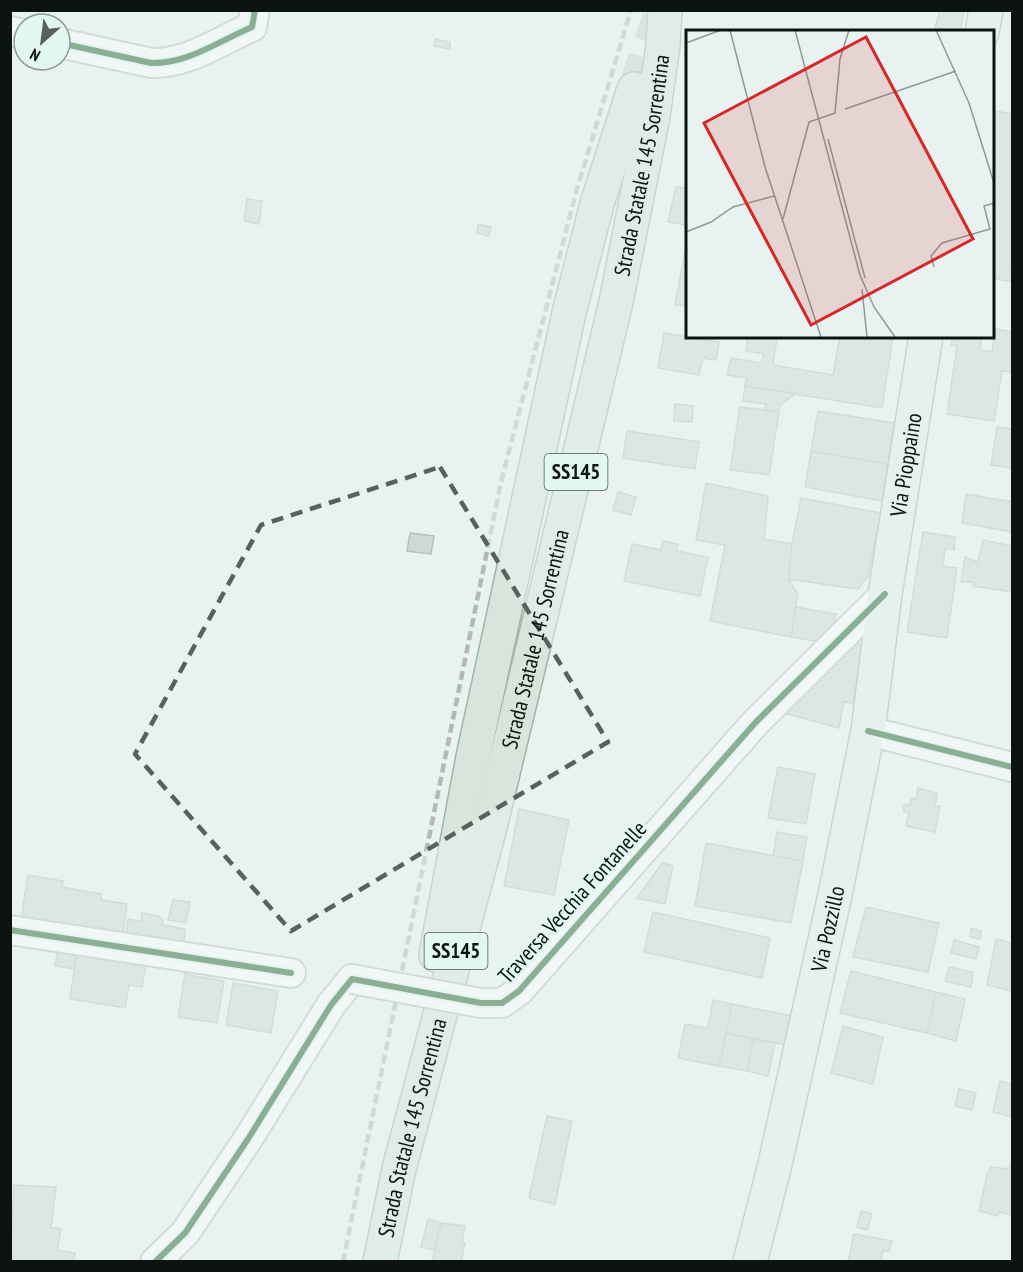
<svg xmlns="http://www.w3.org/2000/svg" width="1023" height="1272" viewBox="0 0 1023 1272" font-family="'PT Sans Narrow',sans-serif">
  <rect width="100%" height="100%" fill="#e8f2f0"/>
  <!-- building -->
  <path fill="#cfd8d7" stroke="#b8c0c0" stroke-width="1.5" d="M940,10H964L960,32H934Z
    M435,39L450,42V49L434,46Z
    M995,111L1012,114V259L1009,271L1012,272V282L992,278V131Z
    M676,187L687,188V225L668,222Z
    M247,199L262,201L259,224L244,221Z
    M478,224L491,227L489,236L477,233Z
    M687,240V306L675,305Z
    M995,329L1012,332V372L1002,371L994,421L947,414L957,346L951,345L953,336H982L980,350L992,352Z
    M664,333L719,342L716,360L703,358L699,375L658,368Z
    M748,336L777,338L773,365L833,375L840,336H893L882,408L745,386L747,378L727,375L731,358L761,363L764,354L746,351Z
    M745,386L794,393L793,396L780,405L779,412L765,410L766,404L743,401Z
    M675,404L693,406L692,422L674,421Z
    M740,407L779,412L769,475L730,470Z
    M818,411L894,423L888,464L811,451Z
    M997,427L1012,429V468L991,465Z
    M627,431L699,442L695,469L623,458Z
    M811,451L888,464L882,501L805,487Z
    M706,483L768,496L764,539L792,544L788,579L798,594L791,637L710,621L725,545L696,540Z
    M618,492L636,497L631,515L613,510Z
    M966,494L1012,502V532L962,523Z
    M801,498L881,513L868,576L858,589L788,579L792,544Z
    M923,532L955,537L954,550L945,549L943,566L957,568L947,638L907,632Z
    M410,533L434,536L431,554L407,551Z
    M983,540L1012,546V592L973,586V582H961L965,557L978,562Z
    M663,541L678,544L676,551L708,557L700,596L624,581L632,544L661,550Z
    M796,607L836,614L833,635L826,643L791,637Z
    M855,642L863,646L853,704L844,701L839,728L784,713Z
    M778,767L815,774L806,824L768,818Z
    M918,788L937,793L935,806H940L935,832L906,826L909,813L904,812V805H910L911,798L916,799Z
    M519,809L569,820L554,895L504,886Z
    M777,832L807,837L803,861L773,856Z
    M706,843L803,861L791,923L695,906Z
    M662,863L673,866L665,904L637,898Z
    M28,875L63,881L62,887L102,894L101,900L127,904L123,936L105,934L106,928L96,926L95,932L21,920Z
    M173,900L190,902L186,923L168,920Z
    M866,907L939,923L928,972L853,957Z
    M653,912L770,938L762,978L644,952Z
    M142,913L158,916L163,920L162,925L185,929L184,942L138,935L137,940L126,938L128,919L141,921Z
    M971,928L981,931L980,939L970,937Z
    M996,939L1012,943V991L987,985Z
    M954,940L979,947L976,959L951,953Z
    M58,947L77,950L74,969L55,966Z
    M77,950L147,956L142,987L129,985L125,1008L70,999Z
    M949,967L973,972L971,987L945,981Z
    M851,971L936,992L927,1033L840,1013Z
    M185,974L224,981L217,1023L178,1017Z
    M233,983L278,991L271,1033L226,1025Z
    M936,992L965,999L956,1041L927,1033Z
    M713,1000L732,1004L719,1066L678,1058L685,1024L708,1028Z
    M732,1004L792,1016L787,1045L726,1033Z
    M843,1026L883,1037L873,1084L831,1073Z
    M726,1033L753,1039L747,1071L719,1066Z
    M753,1039L775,1043L768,1076L747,1071Z
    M1000,1081L1012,1084V1117L993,1112Z
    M959,1089L976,1093L972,1110L955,1106Z
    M547,1116L572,1121L555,1204L529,1198Z
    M1010,1164H1012V1215L999,1212L998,1216L979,1211L987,1175L991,1167L1009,1169Z
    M14,1185L56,1187L51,1228L61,1229L57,1250L75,1253L73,1262H10Z
    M861,1211L872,1214L867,1230L857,1227Z
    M428,1219L441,1223L435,1250L421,1247Z
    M441,1223L465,1226L462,1243H465L461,1262H432Z
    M854,1234L892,1241L889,1252L883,1250L881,1262H848Z"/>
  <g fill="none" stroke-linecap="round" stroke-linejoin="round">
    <!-- highway-tunnel -->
    <path stroke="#c7d1cf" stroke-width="33" stroke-dasharray="33 16" stroke-linecap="butt" d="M634,89L659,18"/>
    <defs>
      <path id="minor" d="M10,31L24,34
        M60,43L151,63C188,64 219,41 252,27L255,10
        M868,731L1012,767
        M10,930L291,973
        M481,1003H502L519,991L755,723L885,594
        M155,1262L185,1233L248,1139L331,1005L352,979"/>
      <g id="major">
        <path d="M982,32L986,10"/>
        <path id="s1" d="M750,1262L775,1164L835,895L868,731L885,594L926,336"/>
      </g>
      <g id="highway">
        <path d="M436,955L473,757L569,313L597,204L634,89"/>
        <path id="s2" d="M380,1262L399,1169L490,827L616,302L653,116L663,45L665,10"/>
      </g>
    </defs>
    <!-- minor casing -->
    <use href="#minor" stroke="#b8c0be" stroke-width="32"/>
    <!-- major casing -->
    <use href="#major" stroke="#a0b3a8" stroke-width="36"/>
    <!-- highway casing -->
    <use href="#highway" stroke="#a0b3a8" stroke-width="36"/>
    <!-- minor -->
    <use href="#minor" stroke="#fcfdfd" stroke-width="28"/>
    <!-- major -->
    <use href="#major" stroke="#e5efe9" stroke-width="33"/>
    <!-- highway -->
    <use href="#highway" stroke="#d7e5dc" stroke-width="33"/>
    <!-- rail -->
    <path stroke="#b5b8b7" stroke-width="4.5" stroke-dasharray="9 4.5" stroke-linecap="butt" d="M343,1262L501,482L577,189L631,10"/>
    <defs>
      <path id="minor-bridge" d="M352,979L481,1003"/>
    </defs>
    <!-- minor-bridge casing -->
    <use href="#minor-bridge" stroke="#b8c0be" stroke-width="32" stroke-linecap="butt"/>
    <!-- minor-bridge -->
    <use href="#minor-bridge" stroke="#fcfdfd" stroke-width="28"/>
    <defs>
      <path id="cycleway" d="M60,43L151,63C188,64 219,41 252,27L255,10
        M868,731L1012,767
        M10,930L291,973
        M155,1262L185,1233L248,1139L331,1005L352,979L481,1003H502L519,991L755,723L885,594"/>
    </defs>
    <!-- cycleway casing -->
    <use href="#cycleway" stroke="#e3f7f2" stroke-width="10"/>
    <!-- cycleway -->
    <use href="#cycleway" stroke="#1b5e20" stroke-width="6"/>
  </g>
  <!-- marked area -->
  <path d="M0 0H1023V1272H0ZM440,467L608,742L291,931L135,754L261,525Z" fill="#e8f2f0" fill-opacity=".55" fill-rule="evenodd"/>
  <path fill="none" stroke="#59615f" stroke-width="4.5" stroke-dasharray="12 8" stroke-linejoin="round" d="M440,467L608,742L291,931L135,754L261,525Z"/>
  <g text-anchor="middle" stroke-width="6" stroke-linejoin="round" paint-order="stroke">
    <!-- shield labels -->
    <g fill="#e3f7f2" stroke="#4c5754" stroke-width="1.5">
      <rect x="544.5" y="454" width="63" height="36" rx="4.5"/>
      <rect x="424.5" y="933" width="63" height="36" rx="4.5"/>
    </g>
    <g font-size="21" font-weight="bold" fill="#0c1311">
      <text x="576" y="479">SS145</text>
      <text x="456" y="958">SS145</text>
    </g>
    <!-- street labels -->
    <g font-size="22" fill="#0c1311" stroke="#e3f7f2">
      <text dy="8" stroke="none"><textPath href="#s2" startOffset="1128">Strada Statale 145 Sorrentina</textPath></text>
      <text dy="8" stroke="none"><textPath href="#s1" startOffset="813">Via Pioppaino</textPath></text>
      <text dy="8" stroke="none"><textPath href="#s2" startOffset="642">Strada Statale 145 Sorrentina</textPath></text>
      <text transform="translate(572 902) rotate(-48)" y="8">Traversa Vecchia Fontanelle</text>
      <text dy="8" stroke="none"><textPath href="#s1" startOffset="342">Via Pozzillo</textPath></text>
      <text dy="8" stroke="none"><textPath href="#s2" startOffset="138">Strada Statale 145 Sorrentina</textPath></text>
    </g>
  </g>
  <!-- overview -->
  <g transform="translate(686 30)">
    <rect width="308" height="308" fill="#e8f2f0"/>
    <path fill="none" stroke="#909997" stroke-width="1.5" d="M44,0L79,137L135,307M109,0L174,245L188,277L209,307M250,0L283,73L308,153M0,13L35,0M159,79L270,41M142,109L179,248M97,189L123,92L149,83L154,29L163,0M0,202L25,192L47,177L88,166M248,237L245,226L256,213L304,199L298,176L308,173M176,259L181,307"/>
    <path fill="#d62828" fill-opacity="0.15" stroke="#d62828" stroke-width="3" d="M180,7L287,209L125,295L18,93Z"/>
    <rect width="308" height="308" fill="none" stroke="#0c1311" stroke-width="3"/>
  </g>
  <!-- border -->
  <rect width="1023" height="1272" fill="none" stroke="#0c1311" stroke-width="24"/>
  <!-- north arrow -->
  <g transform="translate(42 42) rotate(208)"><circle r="28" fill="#e3f7f2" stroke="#8d9c98" stroke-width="1.5"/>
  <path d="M0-4.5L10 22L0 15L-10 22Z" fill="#59615f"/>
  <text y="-9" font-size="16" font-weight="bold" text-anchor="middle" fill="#0c1311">N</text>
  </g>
</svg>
